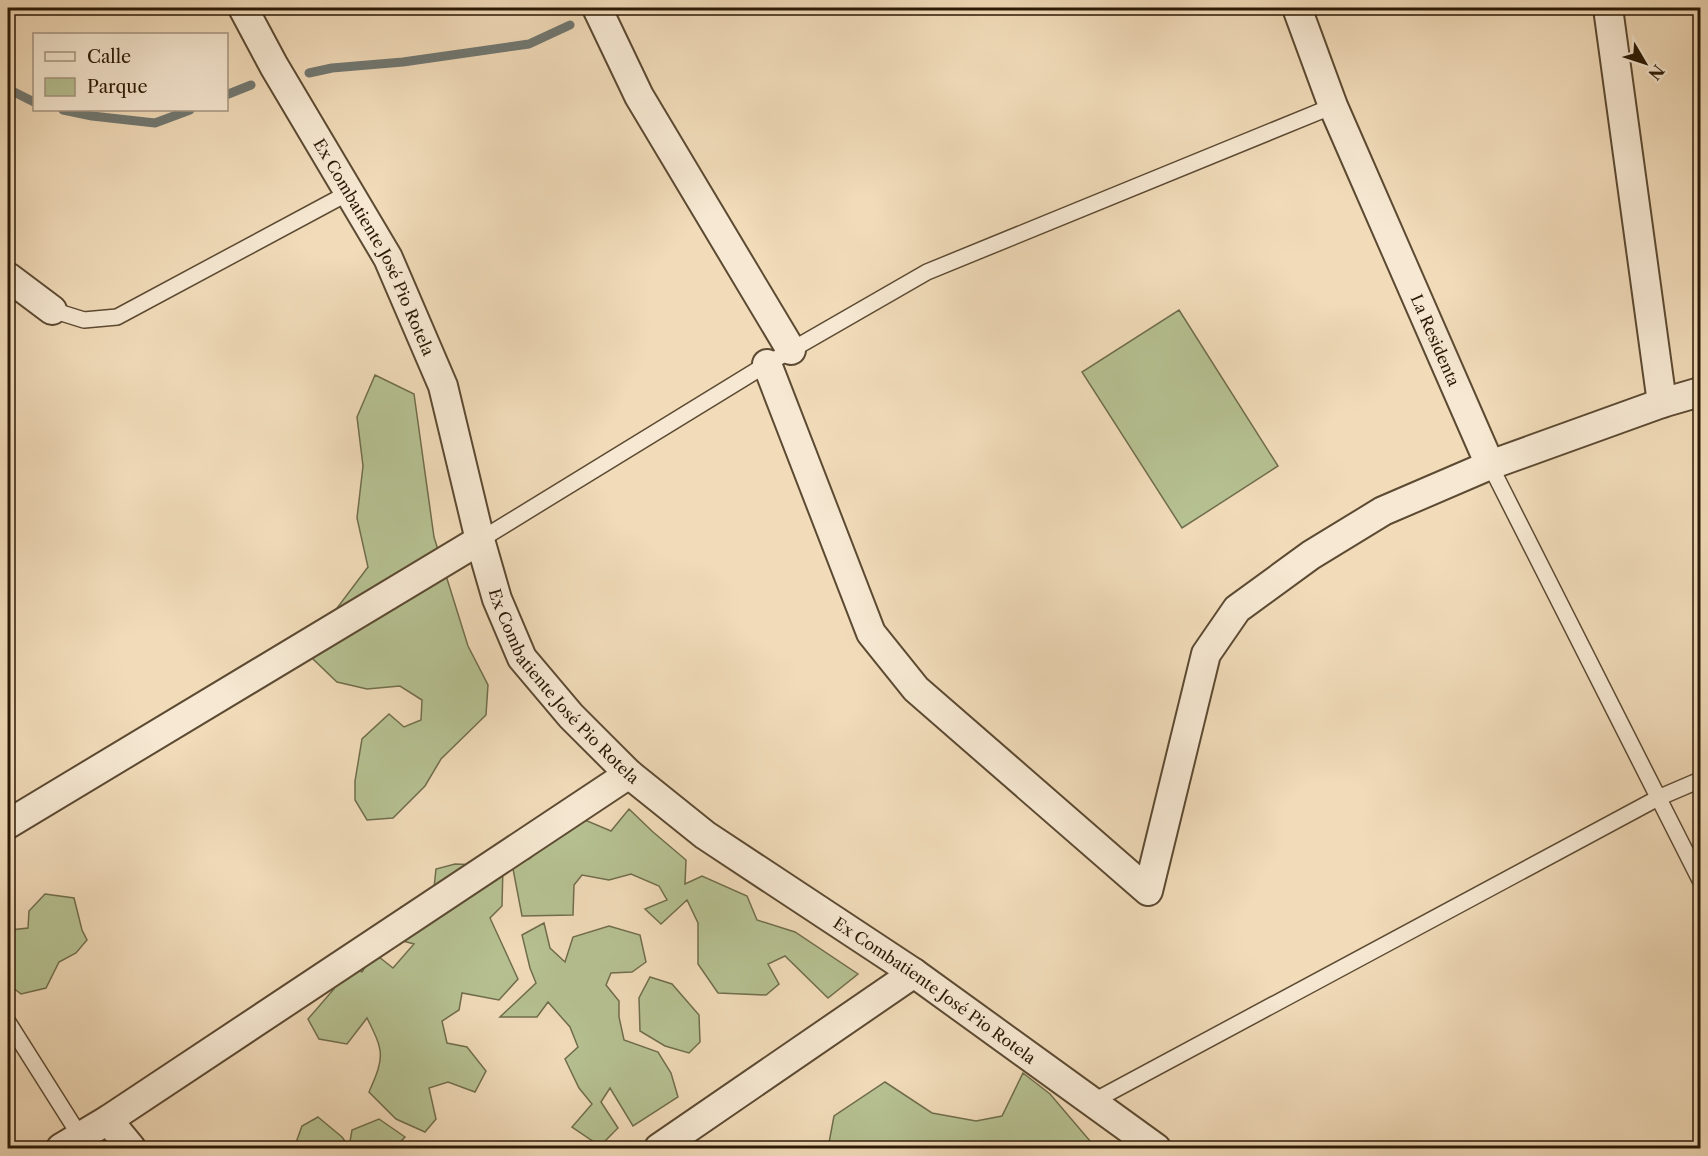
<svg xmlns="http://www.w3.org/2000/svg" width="1708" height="1156" viewBox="0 0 1708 1156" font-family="'Libre Caslon Text',serif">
  <rect width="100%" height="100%" fill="#f1dbb9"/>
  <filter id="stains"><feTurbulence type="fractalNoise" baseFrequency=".00333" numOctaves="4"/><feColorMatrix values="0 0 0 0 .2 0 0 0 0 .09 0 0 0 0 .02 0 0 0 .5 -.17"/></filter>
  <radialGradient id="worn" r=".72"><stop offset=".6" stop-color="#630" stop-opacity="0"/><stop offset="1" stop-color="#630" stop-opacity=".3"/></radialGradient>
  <!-- green -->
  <path fill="#b6c192" stroke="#706d4c" stroke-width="1.5" d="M1179,310L1278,466L1182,528L1082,372Z
    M375,375L414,394L434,537L468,646L488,685L486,715L441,759L425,786L393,818L367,820L355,800V781L362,739L389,714L404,727L421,720L422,700L400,686L367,689L337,682L313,659L328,620L368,567L357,518L363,466L357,417Z
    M629,809L653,832L686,860L685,884L702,876L747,896L757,920L795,932L858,974L828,998L785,956L768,964L779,984L766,995L718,993L698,964V923L687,900L661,924L645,909L667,900L659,886L631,874L609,880L582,875L574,885L573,915L522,916L509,848L529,859L578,817L611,831Z
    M455,864L503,866L502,906L490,918L518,979L499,1000L462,993L459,1010L442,1021L447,1043L467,1047L486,1071L475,1092L448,1082L429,1088L436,1119L425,1132L396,1119L369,1092C385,1056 384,1052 367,1018L347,1044L319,1039L308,1019L334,989L307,971L334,956L362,972L374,953L393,968L414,944L388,937L401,907H432L436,869Z
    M45,894L74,898L82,930L87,940L76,953L59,962L46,988L21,994L8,984V934L10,930L28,928L29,911Z
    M544,923L550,948L565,962L573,937L609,926L640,935L646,962L632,972L611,973L606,985L619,1001V1017L624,1040L658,1052L671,1073L678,1097L633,1126L610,1088L601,1102L618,1128L600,1146L572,1127L592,1104L579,1088L565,1059L578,1047L570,1027L548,1002L537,1017H500L536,983L530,968L522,935Z
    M650,977L672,984L699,1015L700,1042L689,1053L665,1046L640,1031L639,998Z
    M1023,1073L1050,1094L1096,1148H828L834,1116L885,1082L932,1113L976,1121L1002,1116Z
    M318,1117L342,1137L349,1147L352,1130L379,1119L405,1137L394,1148H294L302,1126Z"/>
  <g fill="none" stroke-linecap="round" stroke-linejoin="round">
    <!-- stream -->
    <path stroke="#717872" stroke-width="9" d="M309,73L332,68L403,62L529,44L570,25
      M8,89L34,102
      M226,95L251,85
      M63,110L92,116L155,123L190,110"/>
    <defs>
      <path id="service" d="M52,310L84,320L117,317L350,192
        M1490,465L1700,880
        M480,540L767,364L927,272L1333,106
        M8,1022L80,1136
        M1092,1102L1658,798L1700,780"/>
      <g id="minor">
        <path id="s1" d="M243,8L274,66L388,258L443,386L480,540L497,599L522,658L571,716L629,774L705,835L914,973L1156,1148"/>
        <path d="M597,8L639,96L791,350"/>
        <path id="s2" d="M1297,8L1333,106L1490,465L1662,403L1700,392"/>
        <path d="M1608,8L1662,403"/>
        <path d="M8,277L52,310"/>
        <path d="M767,364L871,633L916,689L1148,891L1206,654L1237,609L1311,555L1383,511L1490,465"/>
        <path d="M8,824L480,540"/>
        <path d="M108,1120L131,1148"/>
        <path d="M61,1148L108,1120L629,774"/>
        <path d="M659,1148L914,973"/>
      </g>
    </defs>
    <!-- service casing -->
    <use href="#service" stroke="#5c4a32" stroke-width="18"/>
    <!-- minor casing -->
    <use href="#minor" stroke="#5c4a32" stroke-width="32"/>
    <!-- service -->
    <use href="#service" stroke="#f6e8d2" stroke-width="15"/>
    <!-- minor -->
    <use href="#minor" stroke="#f6e8d2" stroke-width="28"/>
  </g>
  <g text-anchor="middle" stroke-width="4.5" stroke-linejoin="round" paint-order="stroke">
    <!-- street labels -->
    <g font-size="16" fill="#2b1905" stroke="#f6e8d2">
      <text dy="6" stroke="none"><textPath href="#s1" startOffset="273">Ex Combatiente José Pio Rotela</textPath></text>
      <text dy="6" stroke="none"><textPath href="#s2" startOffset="360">La Residenta</textPath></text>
      <text dy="6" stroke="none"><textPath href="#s1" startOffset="759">Ex Combatiente José Pio Rotela</textPath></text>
      <text dy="6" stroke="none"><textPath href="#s1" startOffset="1245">Ex Combatiente José Pio Rotela</textPath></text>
    </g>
  </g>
  <!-- margin -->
  <rect width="1708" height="1156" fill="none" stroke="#f1dbb9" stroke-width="30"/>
  <rect x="9" y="9" width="1690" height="1138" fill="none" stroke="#2b1905" stroke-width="3"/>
  <rect x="15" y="15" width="1678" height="1126" fill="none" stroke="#2b1905" stroke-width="1.5"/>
  <!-- legend -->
  <rect x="33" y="33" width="195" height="78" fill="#f6e8d2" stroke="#a59580" stroke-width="1.5"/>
  <rect x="45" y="52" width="30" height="9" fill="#f6e8d2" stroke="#a59580" stroke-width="1.5"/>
  <text x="87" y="63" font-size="18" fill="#2b1905">Calle</text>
  <rect x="45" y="78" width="30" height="18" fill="#b6c192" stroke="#a59580" stroke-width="1.5"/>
  <text x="87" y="93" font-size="18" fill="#2b1905">Parque</text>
  <!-- north arrow -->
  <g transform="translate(1645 63) rotate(129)" stroke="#f6e8d2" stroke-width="4.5" paint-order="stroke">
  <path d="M0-4.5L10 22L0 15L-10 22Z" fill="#2b1905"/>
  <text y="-9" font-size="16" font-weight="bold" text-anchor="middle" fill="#2b1905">N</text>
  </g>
  <rect width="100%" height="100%" filter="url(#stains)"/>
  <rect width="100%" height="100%" fill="url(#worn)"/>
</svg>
